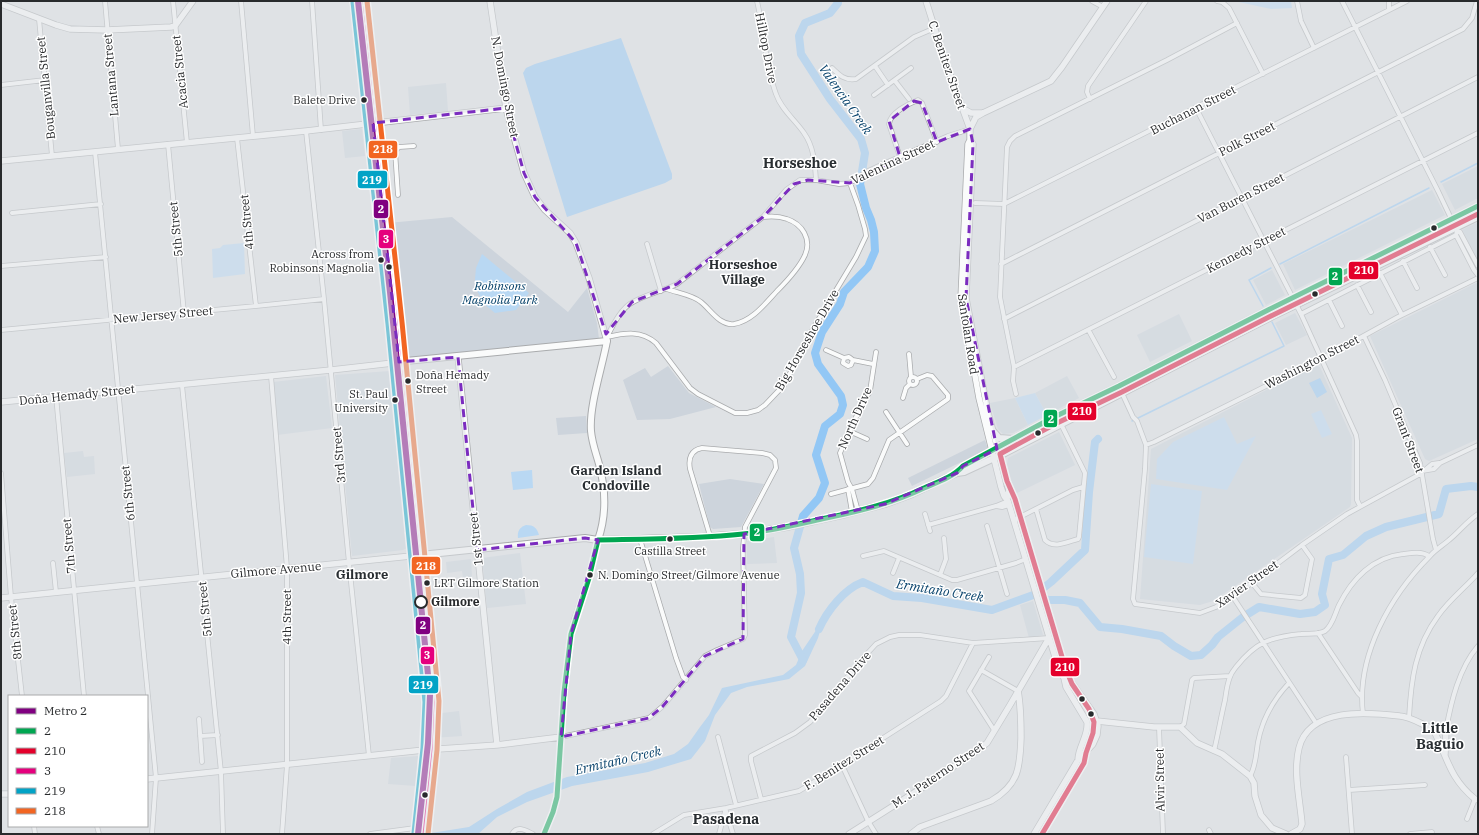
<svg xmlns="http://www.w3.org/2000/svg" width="1479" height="835" viewBox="0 0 1479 835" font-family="'IBM Plex Serif',serif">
  <rect width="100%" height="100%" fill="#dfe2e5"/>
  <!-- built -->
  <path fill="#cdd4dc" d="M446,83L448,111L410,115L408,87Z
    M362,129L365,156L345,158L342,131Z
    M1478,166V198L1455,210L1442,184Z
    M1432,190L1445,215L1295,290L1283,264Z
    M452,217L568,312L587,288L597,323L599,339L407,359L402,355L388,223Z
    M1478,222V262L1462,230Z
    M1272,270L1285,295L1266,305L1253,280Z
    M1478,282V439L1429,461L1425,459L1370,336Z
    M1295,313L1307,335L1286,345L1275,323Z
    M1179,314L1192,341L1150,362L1137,335Z
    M1315,365L1320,367L1352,438L1351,504L1350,507L1213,601L1200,605L1140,599L1151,449Z
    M668,366L689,393L716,407L670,419L637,420L623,380L645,368L651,377Z
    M390,371L407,532H404L405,535L407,537L408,545L407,548L403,550L352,556L335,375Z
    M326,376L332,428L277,435L273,382Z
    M1067,376L1079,398L1047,415L1035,393Z
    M1015,398L1028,425L1013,433L1003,434L998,429L990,403Z
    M586,416L587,433L558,435L556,418Z
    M1059,432L1075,465L1015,494L1007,464L1008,458Z
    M985,440L988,449L912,486L908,478Z
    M83,451L84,457L94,456L95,474L67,477L64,453Z
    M730,479L764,484L741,527L713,529L710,527L699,484Z
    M774,537L777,563L747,564V541Z
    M520,553L526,604L487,608L482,558Z
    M471,559L472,577L463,578L462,571L447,573L446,562Z
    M1033,601L1043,635L1029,638L1020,605Z
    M459,711L462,736L432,738L434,714Z
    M418,756L416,786L388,784L391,758Z"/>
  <!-- green -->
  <path fill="#b9d8f3" d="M1234,1H1291L1292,8L1271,9Z
    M244,243L245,274L213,278L212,249L220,248L223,245Z
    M482,254L529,293L516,310L495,313L483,303L477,290L475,279L476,268Z
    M1035,393L1047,415L1028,425L1015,398Z
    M1321,410L1332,434L1322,438L1311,414Z
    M1224,417L1237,444L1256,436L1227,490L1156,479L1157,459L1173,442Z
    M532,470L533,488L513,490L511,472Z
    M1151,484L1202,491L1193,564L1144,557Z
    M526,525C534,525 537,528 539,535L518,538C517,531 520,527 526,525Z"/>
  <!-- water -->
  <path fill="#92c7f5" d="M621,38L672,174V179L665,183L567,217L523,73L526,68L535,64Z
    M1320,378L1327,392L1317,398L1309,383Z
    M823,620L818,638L805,666L789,679L747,687L731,693L715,715L705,741L691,759L648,772L572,786L527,802L497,817L478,834H425L469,827L497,809L527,792L567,777L645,763L674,754L688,744L700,727L709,715L722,688L783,675L796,665L802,651Z"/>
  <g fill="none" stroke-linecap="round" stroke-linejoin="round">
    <!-- stream -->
    <path stroke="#92c7f5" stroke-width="1.5" d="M1441,182L1478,163
      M1280,264L1429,188
      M1263,306L1249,280L1271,268
      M1132,421L1284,346L1272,322"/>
    <!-- river -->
    <path stroke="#92c7f5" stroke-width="8" d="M1036,594L1048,600H1065L1080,603L1100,627L1122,629L1161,636L1174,646L1191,656L1201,655L1212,645L1218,637L1243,617L1259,607L1300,614L1315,612L1325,605L1322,594L1329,559L1343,555L1366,536L1386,527L1439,514L1446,489L1471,486L1478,487
      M819,629C827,611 844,589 863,582L893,596L922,598L992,610L1036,594L1051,582L1085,550L1089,492L1095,442L1098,439
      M803,660L791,637L801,593L800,574L794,548L803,516L819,498L825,483L816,455L825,426L840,414L843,405L841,396L818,364L815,353L822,332L840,304L844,292L868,267L875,251L874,232L871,220L866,208L860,184L865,153L861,139L830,99L801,54L799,36L805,23L830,13L838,3V1"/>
    <defs>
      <path id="street" d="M105,1L118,149
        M173,1L187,143
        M241,1L253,136
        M312,1L321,130
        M757,1C764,31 765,64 776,94C781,109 795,120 804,133C814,147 815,164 816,180
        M1092,1L1103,7
        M1217,1L1222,2L1229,8L1263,74
        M1297,1L1301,21L1314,48
        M1342,1L1438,191L1457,231L1456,235L1474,270L1478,275
        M1389,1V10
        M39,19L52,156
        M875,66L888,85
        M832,68C839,75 845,81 856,79L914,37L935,28
        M895,81L909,99
        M1,85L45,80
        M874,95L911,68
        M1090,99L1087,92L1088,86L1146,1
        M1196,108L1301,314L1356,435L1357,441V500L1360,506
        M306,131L324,299L349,563L369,756
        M237,138L256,306
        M168,144L184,313
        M395,151L398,195
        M95,152L156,778L152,834
        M382,152L388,153L395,151L399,147L414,146
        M900,157L889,124C890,113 908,104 918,100L922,103L937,142
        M975,203L1004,204L1407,1
        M12,213L101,204
        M1457,231L1460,232L1478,266
        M647,244L661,291
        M1430,247L1445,275
        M1403,261L1417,288
        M1001,264L1463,29L1472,18L1477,1
        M1,266L106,257
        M1380,273L1402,315
        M1357,285L1371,312
        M667,289C678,293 693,295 701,302C711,310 720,326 734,324C752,321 765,304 777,291C787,281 799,268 805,255C812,239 802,224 787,219C779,216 771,216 763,217
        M1329,300L1342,326
        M1301,314L1456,235
        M1004,319L1478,77
        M1,330L256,306L324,299
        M1089,331L1114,377
        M1364,336L1385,380L1420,463L1433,539L1436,550
        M607,337C625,333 641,330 656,343L690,388L698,394L735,413H747L758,410L765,405L784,385L814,327L856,257L866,236L865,229L858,205L850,183
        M607,337C613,325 621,308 633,302C647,294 663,291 677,284L763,217L786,190L800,180H816L839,184L850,183L866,172L883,164L948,136L970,129
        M826,350L844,358
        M909,354L911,377
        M853,360L851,365L848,366L843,363L844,358L849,357L853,360L873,364
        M1014,367L1478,133
        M271,376L287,568V765L282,834
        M909 381a4 4 0 1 1 8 0a4 4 0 1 1-8 0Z
        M182,385L221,772L223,834
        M1122,393L1133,417L1137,421L1146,445L1145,469L1133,599L1135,604L1200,613L1216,607L1237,594L1302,545L1347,514L1422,473
        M1016,394L1013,381L1014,367L1000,297L1007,147L1010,141L1015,136L1167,60L1237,23
        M56,396L84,696
        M903,398L906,388L910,384
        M886,412L907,444
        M849,431L867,439
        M1146,445L1154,442L1338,350L1398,317L1478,278
        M1426,469L1432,464L1439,463
        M1422,471L1434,469L1440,463L1478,445
        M1,473L11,597L22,696
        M848,489L852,512
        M831,494L868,484L873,478L889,440L948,399V395L932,376L927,375L917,379
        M996,506L1002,507L1009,505
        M1036,509L1045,540C1054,549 1067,542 1078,539L1079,537L1085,473L1061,424
        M858,511L852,489L848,482L840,453L860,408L870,391L876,352
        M925,514L930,531
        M1014,520L1073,490L1083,487
        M928,525L996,506L1008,501
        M987,526L1007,594
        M640,539L676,658L683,677L686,680
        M863,556L884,551L952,580H957L1016,563L1026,559
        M53,563L56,592
        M893,573L899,558
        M940,575L946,559L944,538
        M1252,583L1261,594L1301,598L1305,595L1312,559L1302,545
        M1233,597L1316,723
        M1318,633L1358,693L1362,697
        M989,657L969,691L994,730
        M981,670L1018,691
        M1363,714C1356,656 1390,596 1430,556C1435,550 1442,546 1449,540C1459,532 1467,521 1478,514
        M1409,718C1411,680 1415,647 1438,616C1449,600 1465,588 1478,573
        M199,719L202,762
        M1159,727L1163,834
        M1180,727L1184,724L1192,680L1194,678L1230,676
        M1446,730C1451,702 1459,668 1478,646
        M200,736L218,735
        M561,737L649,718L663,706L705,656L717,650L743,639L745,635L743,548L745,527L776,468L775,460L770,455L762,453L702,448C691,450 688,458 690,469L710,536
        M718,737L736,805
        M1214,751C1218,734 1221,717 1225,700C1226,693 1227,684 1230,677C1231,673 1234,670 1236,667C1256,642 1270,637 1301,634C1309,633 1318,635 1325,631C1333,625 1335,613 1339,605C1352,579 1373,557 1403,554C1411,553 1421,551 1429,556
        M1346,757L1352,834
        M842,765L868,821L876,834
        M1250,776C1256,766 1256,753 1258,742C1262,720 1273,700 1289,683
        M1349,790L1425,785
        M761,799L751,761V756L795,733L810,722L864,657L876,644L890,637L899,635H920L973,643L1049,638
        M726,811L733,834
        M1467,819L1475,799
        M34,826L35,834
        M97,826L99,834
        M1209,830L1211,834
        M370,834L415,828
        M512,834C517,825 525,830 533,834
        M653,834L684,815L726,808L799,791L819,779L941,701L946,696L973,643
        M719,834L726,808
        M1410,834L1432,832"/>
      <path id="secondary" d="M490,1L506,108L524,173L535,197L545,210L570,233L576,243L589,278L607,341
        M926,1L944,58L970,129V140L973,144L966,298L988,413L1009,490L1007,499
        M1,4L56,25L70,29L107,30L171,27L175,26L193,1
        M962,108L971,113H982
        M970,129L976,117L983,113L1051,81L1062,67L1107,1
        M970,140L968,144L961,298L979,398L1001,487L1004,496L1008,501L1059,670L1064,678L1066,687L1087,722C1089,735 1078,747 1078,760
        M1,161L306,131L506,108
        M458,357L497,745
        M1,402L331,370L393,363
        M1,598L411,556
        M1097,721L1154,727H1180L1197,743L1222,754L1250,776L1254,783L1255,796L1261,815L1272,828L1286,834
        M1433,729C1447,756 1449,778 1475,799L1478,800
        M147,779L424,750L497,745L561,737
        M1,794H9
        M544,834L553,812L557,797L564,692L571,634L575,619L589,578L598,540
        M849,834L928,784L978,750L987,743L1010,705L1049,638
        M911,834L920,827L991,801C1019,785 1020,767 1021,738C1021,722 1021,707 1018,691
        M1034,834L1078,760L1093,744L1097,735L1098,726L1094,714L1072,683L1064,678
        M1291,834L1300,829L1302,824C1300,800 1293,772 1299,748C1309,707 1367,712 1400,716C1412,717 1422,725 1434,729C1438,730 1442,730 1446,730L1445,754"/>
      <path id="primary" d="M353,1L371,150L392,357L425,696L424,750L415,834
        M360,1L395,323L432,702L430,749L421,834
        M396,362L607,341C602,368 589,406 591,431C592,443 596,453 599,464C606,490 607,514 598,540
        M992,430L999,438L1013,439
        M957,473L963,466L1052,418L1119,386L1268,310L1322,284L1478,206
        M411,556L585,538L598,540L640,539L702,537L744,534L786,527L846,514L885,504L912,494L957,473L964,472L1005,453L1273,316L1478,217"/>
    </defs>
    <!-- street casing -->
    <use href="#street" stroke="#a9abad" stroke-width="5.5"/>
    <!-- secondary casing -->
    <use href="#secondary" stroke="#a9abad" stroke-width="7"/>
    <!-- primary casing -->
    <use href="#primary" stroke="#a9abad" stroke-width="8"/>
    <!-- street -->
    <use href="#street" stroke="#fafbfb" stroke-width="4"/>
    <!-- secondary -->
    <use href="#secondary" stroke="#fafbfb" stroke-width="5.5"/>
    <!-- primary -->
    <use href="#primary" stroke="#fafbfb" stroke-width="6"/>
    <defs>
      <path id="bus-1" d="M598,540C646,539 695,539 743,534C771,531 799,524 826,518C860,511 893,503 924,488C938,482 953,477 963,466L1052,418L1119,386L1268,310L1478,206
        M544,834L553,812L557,797L564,692L571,634L589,578L598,540"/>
      <path id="bus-2" d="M1042,834L1084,763L1086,753L1093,733L1094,722L1089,709L1072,684L1065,667L1015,499L1007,481L1000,454L1055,424L1122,392L1271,316L1478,214"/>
      <path id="bus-3" d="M360,1L395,323L432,702L430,749L421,834"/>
      <path id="bus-4" d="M353,2L388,324L425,702L423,748L414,833"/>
      <path id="bus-5" d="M367,1L402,322L439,701L437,750L428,834"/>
    </defs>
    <!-- bus-1 casing -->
    <use href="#bus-1" stroke="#fff" stroke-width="8"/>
    <!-- bus-2 casing -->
    <use href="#bus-2" stroke="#fff" stroke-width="8"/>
    <!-- bus-3 casing -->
    <use href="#bus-3" stroke="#fff" stroke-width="8"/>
    <!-- bus-4 casing -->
    <use href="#bus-4" stroke="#fff" stroke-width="8"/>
    <!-- bus-5 casing -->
    <use href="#bus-5" stroke="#fff" stroke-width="8"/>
    <!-- bus-1 -->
    <use href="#bus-1" stroke="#00a651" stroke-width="5"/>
    <!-- bus-2 -->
    <use href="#bus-2" stroke="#e4002b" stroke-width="5"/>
    <!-- bus-3 -->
    <use href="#bus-3" stroke="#e5007d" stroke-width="5"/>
    <!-- bus-4 -->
    <use href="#bus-4" stroke="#02a3c6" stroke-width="5"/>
    <!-- bus-5 -->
    <use href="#bus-5" stroke="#f26522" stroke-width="5"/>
    <defs>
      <path id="metro-1" d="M358,1L390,292L430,695L428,743L418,834"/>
    </defs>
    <!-- metro-1 casing -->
    <use href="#metro-1" stroke="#fff" stroke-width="9"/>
    <!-- metro-1 -->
    <use href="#metro-1" stroke="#800080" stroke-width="6"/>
  </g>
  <!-- marked area -->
  <path d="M0 0H1479V835H0ZM914,101L922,103L937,142L970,129L973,144L966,298L997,449L963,466L957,473L885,504L744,534L743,639L705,656L663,706L649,718L561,737L571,634L598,540L585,538L477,550L458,357L399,362L373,123L506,108L524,173L535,197L576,243L606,334L632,302L677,284L763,217L794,184L808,180L850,183L900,157L889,121Z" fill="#dfe2e5" fill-opacity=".55" fill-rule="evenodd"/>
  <path fill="none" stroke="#7b2cbf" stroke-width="3" stroke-dasharray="8 5" stroke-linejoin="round" d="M914,101L922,103L937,142L970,129L973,144L966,298L997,449L963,466L957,473L885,504L744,534L743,639L705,656L663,706L649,718L561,737L571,634L598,540L585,538L477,550L458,357L399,362L373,123L506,108L524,173L535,197L576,243L606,334L632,302L677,284L763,217L794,184L808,180L850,183L900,157L889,121Z"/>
  <!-- markers -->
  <g fill="#282a2c" stroke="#fff" stroke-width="1.5">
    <circle cx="364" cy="100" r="3.5"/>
    <circle cx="1434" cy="228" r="3.5"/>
    <circle cx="381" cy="260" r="3.5"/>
    <circle cx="389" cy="267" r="3.5"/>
    <circle cx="1315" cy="294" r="3.5"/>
    <circle cx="408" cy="381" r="3.5"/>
    <circle cx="395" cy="400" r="3.5"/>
    <circle cx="1038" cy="433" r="3.5"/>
    <circle cx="670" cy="539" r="3.5"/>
    <circle cx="590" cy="575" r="3.5"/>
    <circle cx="427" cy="583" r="3.5"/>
    <circle cx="1082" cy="699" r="3.5"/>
    <circle cx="1091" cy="714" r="3.5"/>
    <circle cx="425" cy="795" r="3.5"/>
  </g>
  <circle fill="#fff" stroke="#282a2c" stroke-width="2" cx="421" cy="602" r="6"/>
  <g text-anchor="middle" stroke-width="3" stroke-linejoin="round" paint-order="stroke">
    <!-- bus labels -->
    <g font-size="11" fill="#282a2c" stroke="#fff" text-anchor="end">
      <text x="356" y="104">Balete Drive</text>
      <text x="374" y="258">Across from<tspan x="374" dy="14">Robinsons Magnolia</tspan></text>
      <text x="416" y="379" text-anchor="start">Doña Hemady<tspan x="416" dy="14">Street</tspan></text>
      <text x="388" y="398">St. Paul<tspan x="388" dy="14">University</tspan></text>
      <text x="670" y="555" text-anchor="middle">Castilla Street</text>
      <text x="598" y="579" text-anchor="start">N. Domingo Street/Gilmore Avenue</text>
      <text x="434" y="587" text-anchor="start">LRT Gilmore Station</text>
    </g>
    <!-- street labels -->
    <g font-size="12" fill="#282a2c" stroke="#fff">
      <text transform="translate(766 48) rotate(79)" y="4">Hilltop Drive</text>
      <text transform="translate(947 65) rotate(71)" y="4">C. Benitez Street</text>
      <text transform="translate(180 72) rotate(-96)" y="4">Acacia Street</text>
      <text transform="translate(111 75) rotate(-95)" y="4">Lantana Street</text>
      <text transform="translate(505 87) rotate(79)" y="4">N. Domingo Street</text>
      <text transform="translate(46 88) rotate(-96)" y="4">Bouganvilla Street</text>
      <text transform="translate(1193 110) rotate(-27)" y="4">Buchanan Street</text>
      <text transform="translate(1247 139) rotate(-27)" y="4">Polk Street</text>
      <text transform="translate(893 162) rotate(-25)" y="4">Valentina Street</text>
      <text transform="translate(1241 198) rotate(-27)" y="4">Van Buren Street</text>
      <text transform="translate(247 222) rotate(-96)" y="4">4th Street</text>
      <text transform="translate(176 229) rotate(-96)" y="4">5th Street</text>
      <text transform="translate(1246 250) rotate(-27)" y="4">Kennedy Street</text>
      <text transform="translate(163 315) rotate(-5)" y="4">New Jersey Street</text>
      <text transform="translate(968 334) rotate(81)" y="4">Santolan Road</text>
      <text transform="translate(807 340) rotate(-60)" y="4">Big Horseshoe Drive</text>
      <text transform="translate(1312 362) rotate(-27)" y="4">Washington Street</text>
      <text transform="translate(77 395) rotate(-6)" y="4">Doña Hemady Street</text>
      <text transform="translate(855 418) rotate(-66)" y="4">North Drive</text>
      <text transform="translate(1408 440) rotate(69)" y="4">Grant Street</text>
      <text transform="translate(339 455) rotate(-95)" y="4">3rd Street</text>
      <text transform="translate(128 493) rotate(-96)" y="4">6th Street</text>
      <text transform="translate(476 539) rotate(-96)" y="4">1st Street</text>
      <text transform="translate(69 546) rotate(-95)" y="4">7th Street</text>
      <text transform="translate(276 570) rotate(-5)" y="4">Gilmore Avenue</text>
      <text transform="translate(1247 584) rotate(-35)" y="4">Xavier Street</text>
      <text transform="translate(205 609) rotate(-96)" y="4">5th Street</text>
      <text transform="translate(287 617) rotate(-90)" y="4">4th Street</text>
      <text transform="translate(15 632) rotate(-96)" y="4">8th Street</text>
      <text transform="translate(840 686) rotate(-49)" y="4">Pasadena Drive</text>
      <text transform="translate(844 763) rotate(-32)" y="4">F. Benitez Street</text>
      <text transform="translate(938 775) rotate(-34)" y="4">M. J. Paterno Street</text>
      <text transform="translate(1160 780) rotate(-91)" y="4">Alvir Street</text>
    </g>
    <!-- park labels -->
    <g font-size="12" font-style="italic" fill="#023e67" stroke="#fff">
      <text x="500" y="290">Robinsons<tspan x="500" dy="14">Magnolia Park</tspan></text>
    </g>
    <!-- stop labels -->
    <g font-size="12" font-weight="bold" fill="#282a2c" stroke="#fff" text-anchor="start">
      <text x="431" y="606">Gilmore</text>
    </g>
    <!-- water labels -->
    <g font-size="13" font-style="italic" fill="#09436c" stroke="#fff">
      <text transform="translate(846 99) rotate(55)" y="5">Valencia Creek</text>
      <text transform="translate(940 590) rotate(9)" y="5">Ermitaño Creek</text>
      <text transform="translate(618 760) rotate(-13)" y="5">Ermitaño Creek</text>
    </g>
    <!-- neighbourhood labels -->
    <g font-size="13" font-weight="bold" fill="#292e32" stroke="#fff">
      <text x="743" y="269">Horseshoe<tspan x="743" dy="15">Village</tspan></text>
      <text x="616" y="475">Garden Island<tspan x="616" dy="15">Condoville</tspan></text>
      <text x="362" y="579">Gilmore</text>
    </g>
    <!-- quarter labels -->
    <g font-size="14" font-weight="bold" fill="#292e32" stroke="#fff">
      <text x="800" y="168">Horseshoe</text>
      <text x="1440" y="733">Little<tspan x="1440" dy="16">Baguio</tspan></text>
      <text x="726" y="824">Pasadena</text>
    </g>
  </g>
  <g stroke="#fff" stroke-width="1.5">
    <rect x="368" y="140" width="30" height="19" rx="4" fill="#f26522"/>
    <rect x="357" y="170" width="31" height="19" rx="4" fill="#02a3c6"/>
    <rect x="373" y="199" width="16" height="20" rx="4" fill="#800080"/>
    <rect x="378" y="229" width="16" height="20" rx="4" fill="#e5007d"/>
    <rect x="1348" y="261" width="31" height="19" rx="4" fill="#e4002b"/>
    <rect x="1328" y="267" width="15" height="19" rx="4" fill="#00a651"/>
    <rect x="1067" y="402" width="30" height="19" rx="4" fill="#e4002b"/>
    <rect x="1043" y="409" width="15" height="19" rx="4" fill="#00a651"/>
    <rect x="749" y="523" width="16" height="19" rx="4" fill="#00a651"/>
    <rect x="411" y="556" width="30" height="19" rx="4" fill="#f26522"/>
    <rect x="415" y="616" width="16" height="19" rx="4" fill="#800080"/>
    <rect x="420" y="646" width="15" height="19" rx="4" fill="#e5007d"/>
    <rect x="1050" y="657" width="30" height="20" rx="4" fill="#e4002b"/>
    <rect x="408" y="675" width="31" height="19" rx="4" fill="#02a3c6"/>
  </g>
  <g font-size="11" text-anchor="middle" font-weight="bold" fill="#fff">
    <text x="383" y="153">218</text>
    <text x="372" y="184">219</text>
    <text x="381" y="213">2</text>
    <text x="386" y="243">3</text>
    <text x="1364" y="274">210</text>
    <text x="1335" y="280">2</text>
    <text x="1082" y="415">210</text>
    <text x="1051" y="423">2</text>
    <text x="757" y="536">2</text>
    <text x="426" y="570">218</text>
    <text x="423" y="629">2</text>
    <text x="427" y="659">3</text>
    <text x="1065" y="671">210</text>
    <text x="423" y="689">219</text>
  </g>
  <!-- border -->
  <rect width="1479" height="835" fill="none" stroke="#282a2c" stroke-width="4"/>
  <!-- legend -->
  <rect x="8" y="695" width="140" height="132" fill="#ffffff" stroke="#a9aaab"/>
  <rect x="16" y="708" width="20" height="6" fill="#800080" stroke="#a9aaab"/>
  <text x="44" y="715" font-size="12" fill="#282a2c">Metro 2</text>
  <rect x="16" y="728" width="20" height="6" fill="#00a651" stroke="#a9aaab"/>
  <text x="44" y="735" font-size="12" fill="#282a2c">2</text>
  <rect x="16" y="748" width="20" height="6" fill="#e4002b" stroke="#a9aaab"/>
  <text x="44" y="755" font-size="12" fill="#282a2c">210</text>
  <rect x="16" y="768" width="20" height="6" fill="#e5007d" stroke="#a9aaab"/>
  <text x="44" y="775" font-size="12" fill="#282a2c">3</text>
  <rect x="16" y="788" width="20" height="6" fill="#02a3c6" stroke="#a9aaab"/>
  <text x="44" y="795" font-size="12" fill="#282a2c">219</text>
  <rect x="16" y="808" width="20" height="6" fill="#f26522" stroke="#a9aaab"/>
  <text x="44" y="815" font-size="12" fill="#282a2c">218</text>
</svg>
